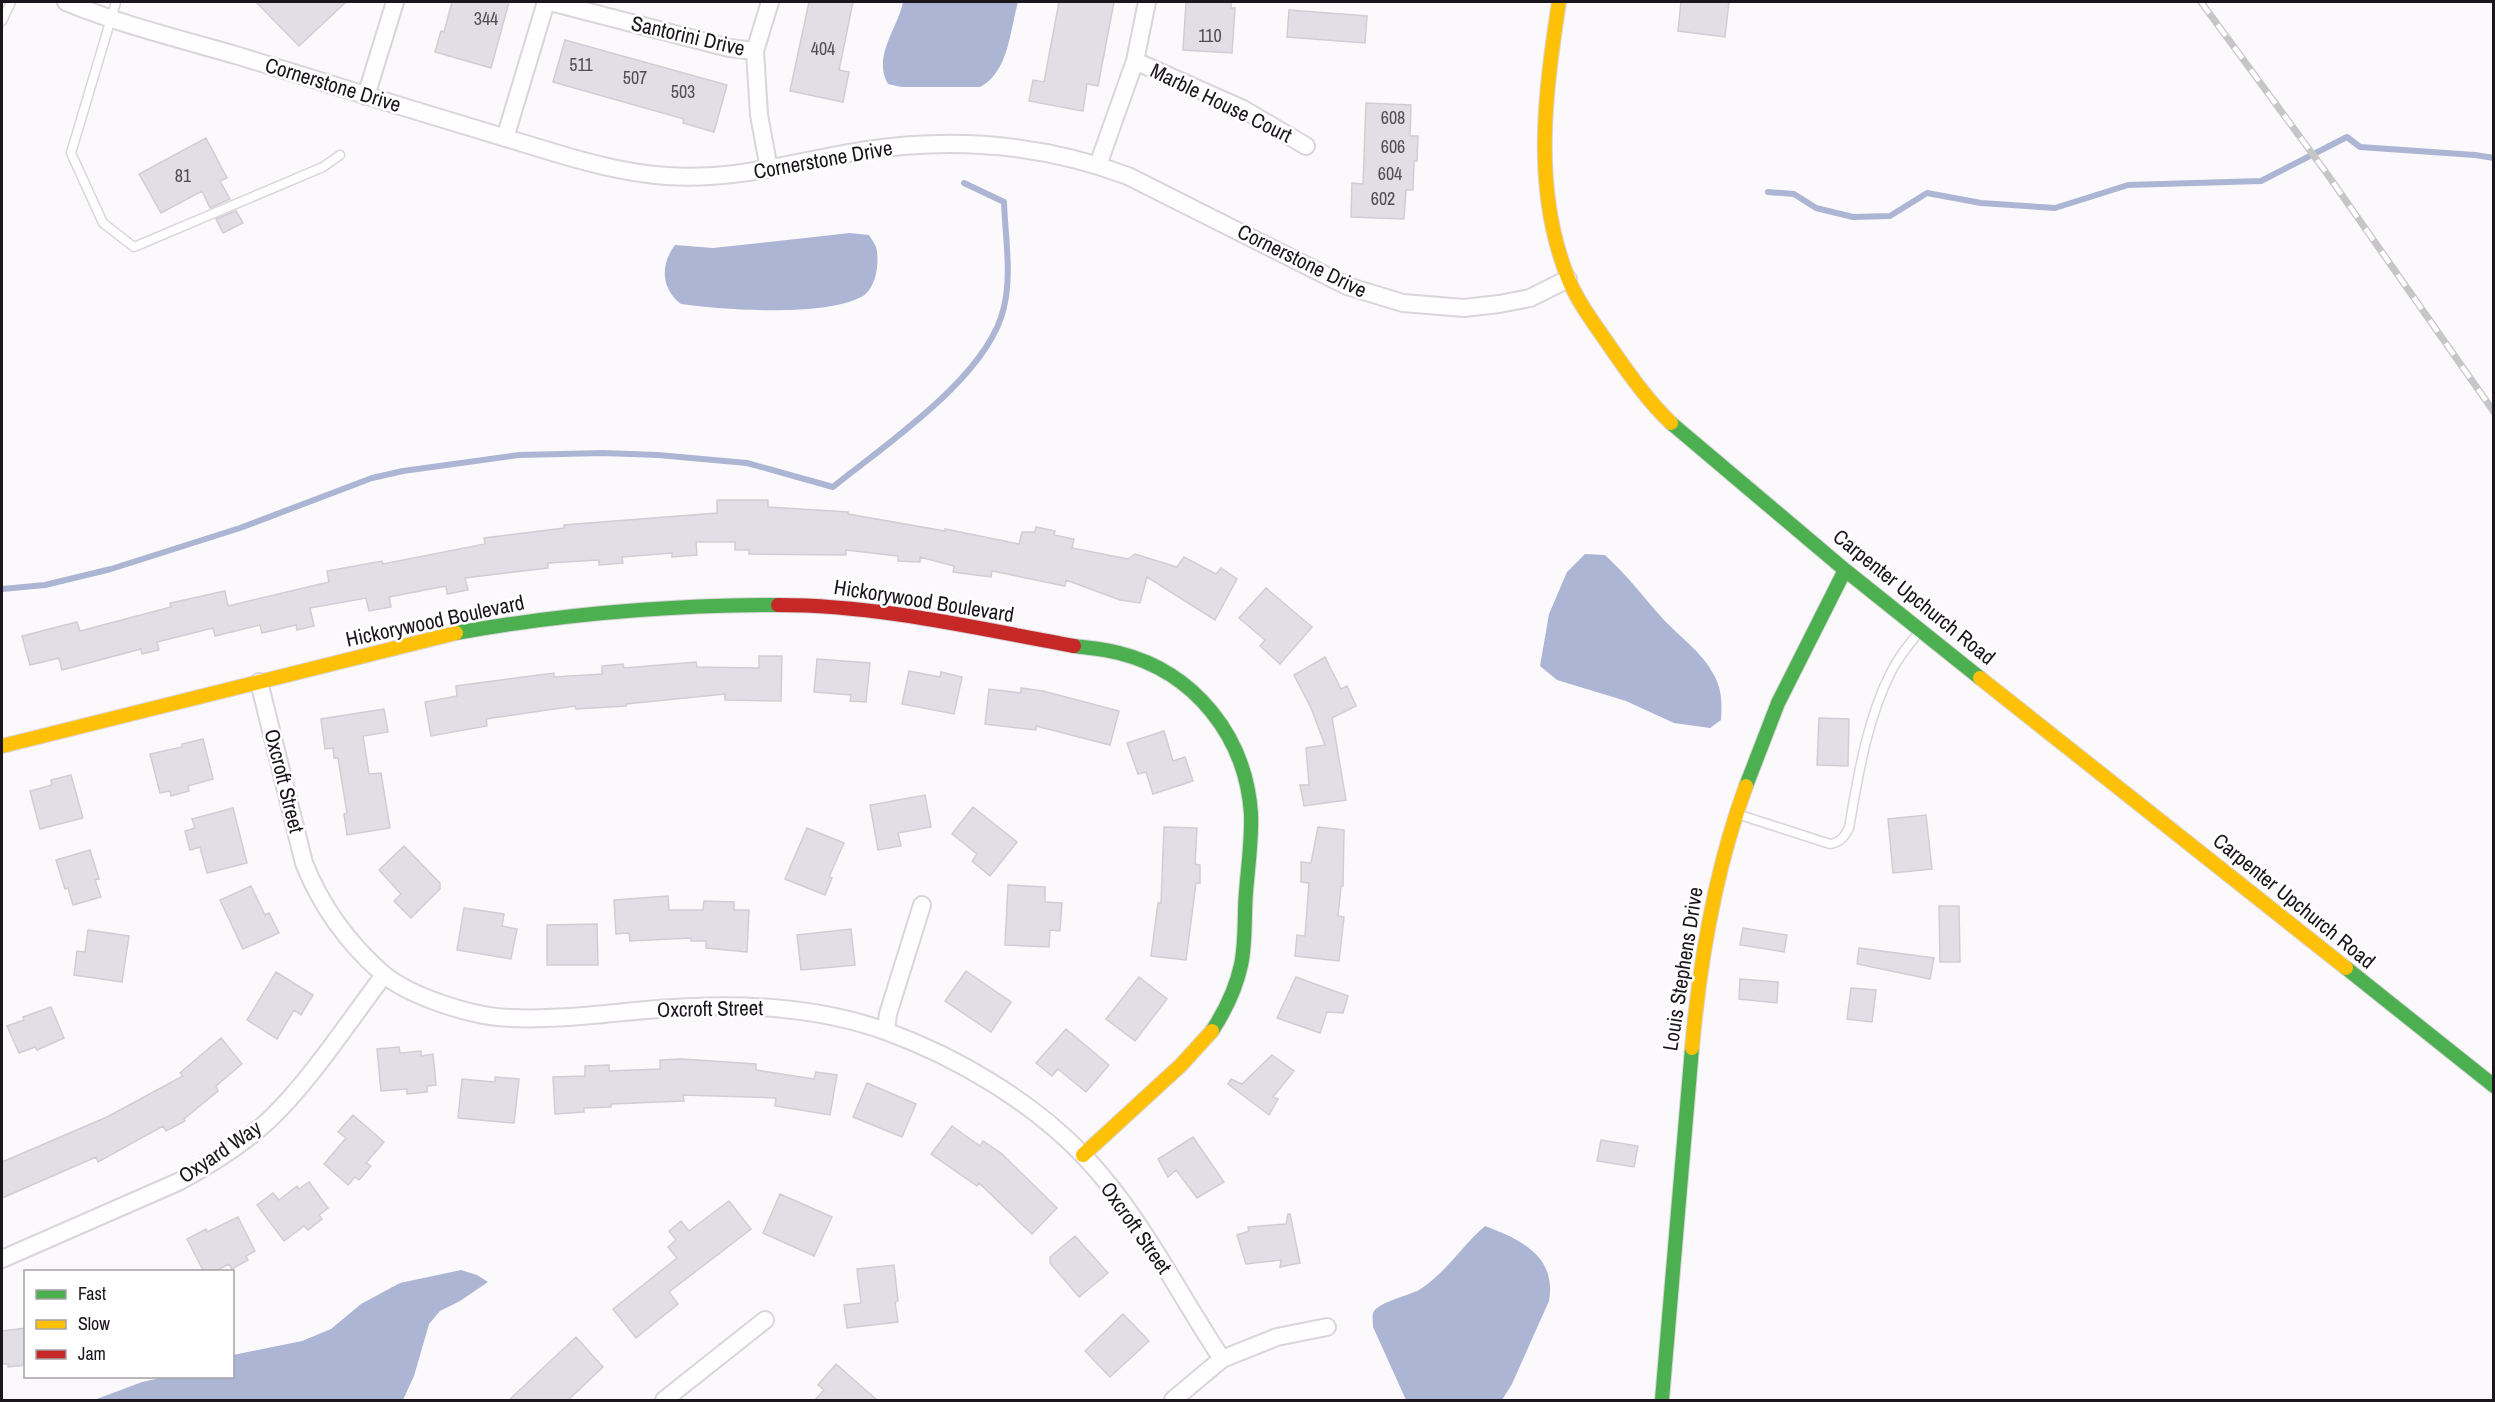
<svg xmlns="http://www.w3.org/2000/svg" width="2495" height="1402" viewBox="0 0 2495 1402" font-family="'Archivo Narrow',sans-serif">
  <rect width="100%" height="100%" fill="#fbf9fc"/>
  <!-- water -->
  <path fill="#acb5d4" d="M903,2H1018C1010,30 1009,72 980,87H901L888,84C872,57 898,28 903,2Z
    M850,233L869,235C872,240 877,246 877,252C879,267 875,290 861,297C824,317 723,310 681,304C661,288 660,265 675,245L713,248Z
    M1585,554L1605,555C1627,575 1644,598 1664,620C1681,638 1702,652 1714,675C1722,690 1722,703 1721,720L1710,728L1674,723L1626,701L1557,680L1540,666L1549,614L1567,572Z
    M1485,1226C1520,1239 1557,1256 1549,1301L1512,1384L1502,1400H1406L1373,1327C1373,1323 1372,1317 1373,1313C1378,1301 1411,1296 1422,1288C1447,1271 1463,1245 1485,1226Z
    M461,1270L477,1275L488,1282L460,1301L440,1311L429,1324L414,1376L403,1400H94L142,1382L165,1377L232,1376L233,1355L302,1341L331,1329L361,1304L400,1283Z"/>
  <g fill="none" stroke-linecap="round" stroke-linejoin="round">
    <!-- stream -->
    <path stroke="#acb5d4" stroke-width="6" d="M1768,192L1794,194L1816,208L1853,217L1890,216L1927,193L1981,203L2055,208L2128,185L2261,181L2347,137L2360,147L2475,155L2494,158
      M2,589L45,585L111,569L240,528L372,478L403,471L519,455L603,453L658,455L747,463L833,487C886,444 989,376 1004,307C1012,274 1005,235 1004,202L964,183"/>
  </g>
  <!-- building -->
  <path fill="#e2dee6" stroke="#d0ced4" stroke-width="1.5" d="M256,2H346L299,46Z
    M452,2H509L491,68L435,52L441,31L444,32Z
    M809,2H853L839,70L849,72L843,102L790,91Z
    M1059,2H1114L1098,86L1087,84L1083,111L1029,101L1033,80L1044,82Z
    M1186,2H1231V8H1235L1232,53L1183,50Z
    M1681,2H1729L1725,37L1678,31Z
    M1289,10L1367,16L1365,43L1287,37Z
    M565,40L727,85L714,132L683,123L684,119L553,82Z
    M1366,103L1411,105L1410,136H1418L1417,161H1414L1413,190H1406L1404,219L1351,217L1352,183L1363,184Z
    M206,138L227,178L220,181L230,199L210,208L202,191L161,213L139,174Z
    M236,211L243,223L223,233L216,219Z
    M717,500H768V507L848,512V514L945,531V529L1019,544L1022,532H1035L1036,527L1055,531L1054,535L1074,539L1072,548L1128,559L1135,554L1177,567L1184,557L1216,574L1221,568L1237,579L1215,620L1147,577L1140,603L1120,600L1066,580L1065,586L992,571L991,577L953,572L954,566L920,557V562L898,561V556L846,550V555L749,554V550H735V542H696L697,555L672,557V553L622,557L623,563L599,565V560L548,563V568L465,578L468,590L447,594L446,586L389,597L391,607L369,611L366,598L310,608L314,626L297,630L296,625L262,633L260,625L215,636L213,628L157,642L159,650L142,654L141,649L62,670L59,658L30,665L22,636L77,622L80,631L171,607L170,603L225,591L228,606L329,582L327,571L382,561L383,564L485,544L484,538L564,528V525L717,513Z
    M1266,588L1312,627L1280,664L1260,646L1265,640L1239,618Z
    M759,656H782L781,701L725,700V694L626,704V706L576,709L575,706L486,719L487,726L431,736L425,702L457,696L456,686L554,673V677L602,674V666L623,664L624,668L696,662L697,667L759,668Z
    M1325,657L1341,689L1347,686L1356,706L1332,718L1346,800L1304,806L1300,785H1309L1306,748L1325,745L1311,708L1294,675Z
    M817,659L870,663L866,702L850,701L851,695L814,692Z
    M909,671L940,677L941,672L962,677L954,714L902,704Z
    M1021,688L1043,691L1119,711L1110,745L1036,726V730L985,724L989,689L1021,693Z
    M384,709L388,732L363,736L369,774L381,773L390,828L347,835L344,814L347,813L338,758H334L333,748L325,749L321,719Z
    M1819,718L1849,719L1848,766L1817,765Z
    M1164,731L1173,761L1185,757L1193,781L1153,794L1146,772L1138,774L1127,743Z
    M203,739L213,779L188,786L189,791L171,796L170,791L160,793L150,754L182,747V744Z
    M71,775L83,818L40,829L30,791L52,785L51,780Z
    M925,795L931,827L898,833L901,846L878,850L870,805Z
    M973,807L1017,842L990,876L972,861L977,854L952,834Z
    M233,808L247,863L207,873L200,847L190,850L185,831L195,828L192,819Z
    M1926,815L1932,869L1893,873L1888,819Z
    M1164,827L1197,828L1195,864L1200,865V883H1196L1186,960L1151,956L1158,903H1161Z
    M1318,827L1344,830L1343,886H1341L1338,916L1344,917L1339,961L1295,956L1297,935L1305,936L1309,883L1301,882V862L1311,863Z
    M807,828L844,843L829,877L832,878L825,895L785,879Z
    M404,846L440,883V889L411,918L394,901L401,894L379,870Z
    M90,850L99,879L95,880L101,897L73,905L68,888L65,889L56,860Z
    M1008,885L1045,887V902L1062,903L1060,931L1050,930L1049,947L1005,945Z
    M251,886L265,915L269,913L279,933L243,949L220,900Z
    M668,896L669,910H703L704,901L734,902V910H749L747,952L706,948V941H691V938L630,941L629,933L616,934L614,900Z
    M1939,906H1959L1960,962H1940Z
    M464,908L504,914L502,926L517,929L511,959L457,950Z
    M597,924L598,965H547V925Z
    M1743,928L1787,935L1784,952L1740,945Z
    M851,929L855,965L801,970L797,935Z
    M88,930L129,936L122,982L74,975L77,951L85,952Z
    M1859,948L1934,958L1930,979L1857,964Z
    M966,971L1011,1002L991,1032L945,1001Z
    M276,972L313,995L301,1015L294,1010L277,1039L247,1020Z
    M1139,977L1167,999L1135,1041L1106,1019Z
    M1296,977L1348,996L1343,1013L1327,1012L1320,1033L1277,1018Z
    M1740,979L1778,982L1777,1003L1739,999Z
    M1851,988L1876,990L1872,1022L1847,1019Z
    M51,1007L64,1038L37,1050L35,1047L19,1053L7,1026L24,1020L23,1017Z
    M1066,1029L1109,1065L1086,1092L1058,1069L1052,1076L1036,1063Z
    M221,1038L242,1064L216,1086L218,1091L184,1119L185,1121L166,1131L163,1126L98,1162L96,1157L2,1198V1162L107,1117L183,1076L180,1073Z
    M399,1047L400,1053L421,1051V1056L433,1054L436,1085L427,1086V1092L407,1094V1089L381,1091L377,1049Z
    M1272,1055L1294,1071L1273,1097L1278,1099L1269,1115L1228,1084L1231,1079L1242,1084Z
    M682,1059L756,1064V1070L814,1079L816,1072L837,1075L830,1115L775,1106L776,1098L683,1095L684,1101L611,1104V1107L584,1108V1112L555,1114L553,1077L585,1076V1066L609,1065V1071L660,1069V1060Z
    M495,1077L519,1079L514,1123L458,1118L462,1079L495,1082Z
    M867,1083L916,1104L902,1137L853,1117Z
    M353,1115L384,1142L366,1163L371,1166L359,1180L355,1177L348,1185L324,1164L346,1138L338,1132Z
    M952,1126L980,1146L983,1141L1001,1153L1057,1208L1032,1234L979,1183L977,1186L931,1154Z
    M1193,1137L1224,1182L1197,1198L1176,1170L1168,1177L1158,1159Z
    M1601,1140L1638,1146L1634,1167L1597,1161Z
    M309,1182L328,1208L319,1215L322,1219L308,1230L304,1226L284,1241L257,1205L273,1193L279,1200L297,1186L299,1189Z
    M780,1194L832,1217L814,1256L763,1233Z
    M729,1201L751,1229L669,1292L678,1304L636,1338L613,1309L677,1258L668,1247L676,1240L669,1231L681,1221L689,1231Z
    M1288,1214H1290L1300,1263L1280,1267L1281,1260L1246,1264L1237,1235L1249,1231L1248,1227L1286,1224Z
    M238,1217L255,1251L246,1256L248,1260L232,1269L229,1264L214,1272H204L187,1239L206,1229L207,1232Z
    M1075,1236L1108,1273L1079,1297L1050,1263V1257Z
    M894,1265L898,1301L895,1302L898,1322L847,1328L844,1305L861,1303L857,1269Z
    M1123,1314L1149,1341L1110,1377L1085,1351Z
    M26,1328V1365L8,1367V1364H2V1331Z
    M576,1337L603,1367L567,1401H508Z
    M836,1364L878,1401H814L824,1390L818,1385Z"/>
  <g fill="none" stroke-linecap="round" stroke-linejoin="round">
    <defs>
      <path id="lane" d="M116,2L71,153L103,223L134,247L323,167L340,155
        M2,21L11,2
        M1737,814L1830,844C1841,842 1844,837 1849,828C1858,776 1867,719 1891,672C1899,656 1910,643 1921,630"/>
      <path id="street" d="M66,2C122,25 180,39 239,56C295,73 351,91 407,108C451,121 495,135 539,148C581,161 623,173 667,176C740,181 799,160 868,150C956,137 1045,145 1128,176L1347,286L1403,303L1464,308L1499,304L1530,298L1568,279
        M550,2L729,48L755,51
        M1135,61L1243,109L1306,146
        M366,96L395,2
        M505,138L546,2
        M1098,165L1135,61L1147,2
        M769,169L759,115L755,51L770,2
        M259,682L304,863C321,906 348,943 382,973C410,997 474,1017 510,1018C570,1021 631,1009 692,1007C758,1004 825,1009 888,1032C959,1058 1032,1102 1084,1156C1140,1215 1177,1291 1222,1359
        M886,1031L888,1014L922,905
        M2,1259L178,1182C210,1165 242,1145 269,1120C310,1081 349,1021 384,975
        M664,1400L765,1320
        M1173,1400L1222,1359L1277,1337L1327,1327"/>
      <path id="fast" d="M1671,423L1845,570L1980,678
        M456,633C562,614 670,605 778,605
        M1074,646C1088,648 1104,649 1119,653C1195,672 1246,737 1251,814C1252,839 1248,867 1246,892C1244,915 1246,942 1241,965C1236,988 1225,1011 1212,1031
        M1746,786L1778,703L1845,570
        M2346,968L2494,1086
        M1662,1400L1692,1048"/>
      <path id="slow" d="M1559,2C1545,94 1532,188 1568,278C1578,303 1596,326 1611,348C1629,374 1648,401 1671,423
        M1980,678L2346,968
        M2,746L456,633
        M1692,1048C1700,959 1715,870 1746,786
        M1083,1155L1181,1065L1212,1031"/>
      <path id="jam" d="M778,605C878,605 975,628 1074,646"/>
    </defs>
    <!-- lane casing -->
    <use href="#lane" stroke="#d9d5da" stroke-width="11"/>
    <!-- street casing -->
    <use href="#street" stroke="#d9d5da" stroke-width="20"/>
    <!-- fast casing -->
    <use href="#fast" stroke="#d9d5da" stroke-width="16"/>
    <!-- slow casing -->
    <use href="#slow" stroke="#d9d5da" stroke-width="16"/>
    <!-- jam casing -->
    <use href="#jam" stroke="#d9d5da" stroke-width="16"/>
    <!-- lane -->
    <use href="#lane" stroke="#fefeff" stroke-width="8"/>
    <!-- street -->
    <use href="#street" stroke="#fefeff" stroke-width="16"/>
    <!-- fast -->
    <use href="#fast" stroke="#4caf50" stroke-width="14"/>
    <!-- slow -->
    <use href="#slow" stroke="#ffc107" stroke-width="14"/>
    <!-- jam -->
    <use href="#jam" stroke="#c62828" stroke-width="14"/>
    <defs>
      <path id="rail" d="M2201,2L2325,171L2494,412"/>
    </defs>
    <!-- rail casing -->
    <use href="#rail" stroke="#c7c6c7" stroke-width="7"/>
    <!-- rail -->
    <use href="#rail" stroke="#fff" stroke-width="4.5" stroke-dasharray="14" stroke-linecap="butt"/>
  </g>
  <g text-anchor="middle" stroke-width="5" stroke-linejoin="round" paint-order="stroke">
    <!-- number labels -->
    <g font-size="18" fill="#514c54">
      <text x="486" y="25">344</text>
      <text x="1210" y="42">110</text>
      <text x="823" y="55">404</text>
      <text x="581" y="71">511</text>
      <text x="635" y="84">507</text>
      <text x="683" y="98">503</text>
      <text x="1393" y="124">608</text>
      <text x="1393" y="153">606</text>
      <text x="1390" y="180">604</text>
      <text x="183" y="182">81</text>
      <text x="1383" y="205">602</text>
    </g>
    <!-- street labels -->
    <g font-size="21" fill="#1b151d" stroke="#fff">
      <text transform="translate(688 36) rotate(13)" y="7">Santorini Drive</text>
      <text transform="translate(333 85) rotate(17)" y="7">Cornerstone Drive</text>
      <text transform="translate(1221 103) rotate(26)" y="7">Marble House Court</text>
      <text transform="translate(823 160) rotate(-10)" y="7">Cornerstone Drive</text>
      <text transform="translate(1302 261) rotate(26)" y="7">Cornerstone Drive</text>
      <text transform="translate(1914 597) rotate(39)" y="7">Carpenter Upchurch Road</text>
      <text transform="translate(924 601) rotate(9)" y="7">Hickorywood Boulevard</text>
      <text transform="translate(435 621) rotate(-12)" y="7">Hickorywood Boulevard</text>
      <text transform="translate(284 781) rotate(76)" y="7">Oxcroft Street</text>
      <text transform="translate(2294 901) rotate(39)" y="7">Carpenter Upchurch Road</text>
      <text transform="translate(1683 969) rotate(-81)" y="7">Louis Stephens Drive</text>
      <text transform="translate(710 1009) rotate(-1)" y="7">Oxcroft Street</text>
      <text transform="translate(220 1152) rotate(-34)" y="7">Oxyard Way</text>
      <text transform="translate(1136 1228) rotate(55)" y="7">Oxcroft Street</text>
    </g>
  </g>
  <!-- border -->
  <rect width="2495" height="1402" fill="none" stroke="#1b151d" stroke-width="6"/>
  <!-- legend -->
  <rect x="24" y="1270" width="210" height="108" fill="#ffffff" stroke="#a4a1a5" stroke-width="1.5"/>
  <rect x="36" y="1290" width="30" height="9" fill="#4caf50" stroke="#a4a1a5" stroke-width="1.5"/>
  <text x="78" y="1300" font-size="18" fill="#1b151d">Fast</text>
  <rect x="36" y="1320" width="30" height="9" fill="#ffc107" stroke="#a4a1a5" stroke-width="1.5"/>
  <text x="78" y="1330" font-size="18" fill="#1b151d">Slow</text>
  <rect x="36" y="1350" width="30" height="9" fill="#c62828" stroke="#a4a1a5" stroke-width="1.5"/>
  <text x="78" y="1360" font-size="18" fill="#1b151d">Jam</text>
</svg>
